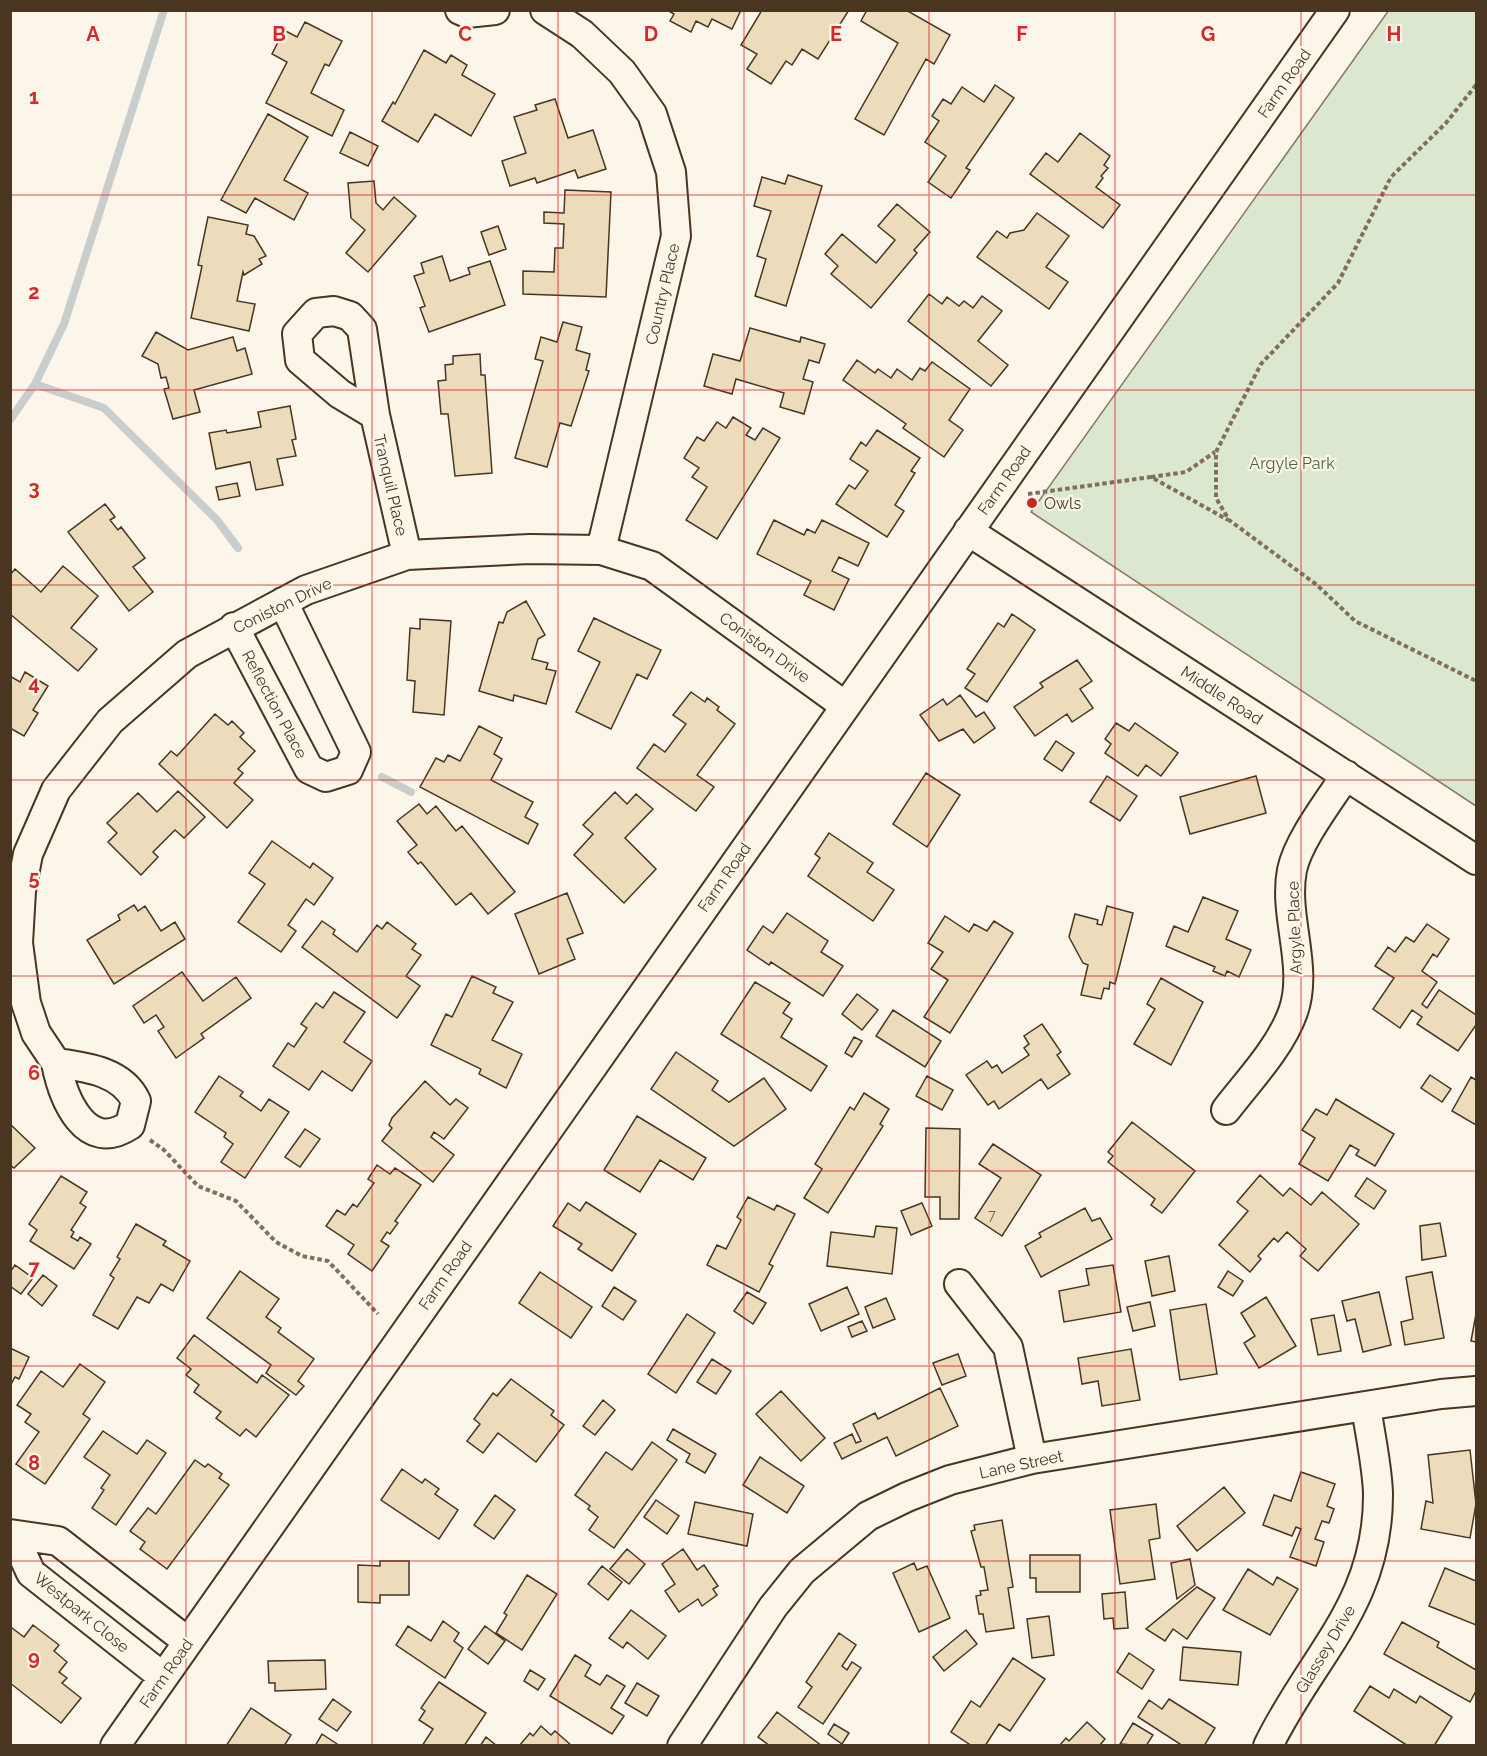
<svg xmlns="http://www.w3.org/2000/svg" width="1487" height="1756" viewBox="0 0 1487 1756" font-family="Raleway,sans-serif">
  <rect width="100%" height="100%" fill="#fbf6e9"/>
  <!-- green -->
  <path fill="#dce7d0" stroke="#887966" stroke-width="1.5" d="M1389,10L1476,11V806L1031,512Z"/>
  <g fill="none" stroke-linecap="round" stroke-linejoin="round">
    <!-- stream -->
    <path stroke="#c9cecd" stroke-width="8" d="M35,384L104,408L217,520L238,548
      M10,420L35,384L64,324L164,10
      M382,777L411,792"/>
  </g>
  <!-- building -->
  <path fill="#ecdcbc" stroke="#4a3520" stroke-width="1.5" d="M667,10H741L732,29L712,19L708,27L696,21L691,32L670,21L674,14Z
    M762,10H849L818,59L802,49L792,65L786,61L771,84L747,69L757,54L741,45Z
    M867,10H906L950,35L934,64L926,59L884,135L855,119L898,43L861,21Z
    M305,22L342,41L329,66L325,64L311,93L344,110L332,136L266,103L287,62L272,54L284,30L297,37Z
    M424,50L446,63L451,55L467,65L462,75L495,94L471,136L435,114L418,142L382,121L393,102L395,104Z
    M995,85L1014,98L966,168L970,170L951,198L928,182L946,156L925,142L939,121L932,116L943,99L951,104L962,87L984,102Z
    M555,99L568,138L593,130L606,169L578,178L575,170L537,183L535,178L510,186L502,161L526,153L514,117L537,110L535,105Z
    M268,114L308,137L284,180L308,193L294,220L255,198L246,213L221,200Z
    M350,132L378,146L368,166L340,153Z
    M1080,133L1110,156L1104,165L1108,168L1101,176L1103,178L1096,187L1120,205L1103,228L1030,174L1046,153L1058,162Z
    M788,175L822,186L786,306L755,296L766,259L757,256L771,211L754,206L762,177L785,184Z
    M374,181L376,203L383,210L394,197L416,216L368,272L346,253L365,230L351,218L348,183Z
    M565,190L611,192L606,297L523,294V271L554,272L555,248H563L564,224L544,223V212L564,213Z
    M897,204L930,232L914,250L917,253L871,308L831,274L838,266L825,254L842,234L876,263L895,240L878,226Z
    M1037,213L1069,236L1046,267L1068,282L1049,309L977,257L997,231L1007,238L1010,233L1024,230Z
    M208,217L248,225L246,234L254,236L266,256L259,259L262,264L244,275L243,272L237,301L255,304L249,331L191,318L202,266L198,265Z
    M498,226L506,249L489,255L481,232Z
    M442,256L450,281L470,274L468,268L490,261L505,305L429,332L420,308L425,306L414,276L424,273L421,263Z
    M929,294L942,304L947,297L959,306L964,301L973,308L982,296L1002,311L978,341L1008,365L991,386L908,321Z
    M563,322L582,327L576,350L590,354L586,370L589,371L571,426L560,423L547,467L515,458L543,361L535,359L541,337L557,342Z
    M750,328L800,342L801,337L825,344L819,363L809,360L803,379L813,382L804,414L780,407L784,393L736,379L732,394L704,386L713,354L740,361Z
    M156,332L188,350L233,337L237,351L245,348L252,374L194,390L200,412L173,419L164,389L169,388L166,377L161,378L158,364L142,356Z
    M480,354L481,375H485L492,473L455,476L448,414H441L438,381L446,380L445,365L453,364V356Z
    M857,360L875,373L878,369L891,378L897,369L912,380L920,368L925,371L932,362L970,389L949,420L963,430L944,457L903,428L906,424L843,380Z
    M290,406L296,439L292,440L296,456L277,459L283,485L256,490L250,462L216,469L209,433L226,430L227,433L261,427L258,412Z
    M733,417L751,428L746,435L755,440L763,428L780,438L717,539L686,520L707,487L692,477L699,468L684,458L697,437L704,441L717,422L726,428Z
    M877,430L920,458L911,471L915,473L895,505L904,511L887,537L836,504L849,485L855,489L868,471L850,459L861,442L866,446Z
    M237,483L240,496L219,500L216,487Z
    M105,504L115,517L110,520L118,530L121,527L145,558L133,567L153,592L129,611L68,532Z
    M774,520L804,535L807,529L815,533L822,520L869,543L858,566L839,557L832,571L849,579L834,610L804,595L811,581L757,554Z
    M63,566L98,596L71,628L97,649L78,671L10,614V575L15,569L41,592Z
    M526,601L545,635L538,639L532,659L548,663L546,669L556,671L546,704L514,695L513,701L479,691L499,622L503,623L507,612Z
    M1012,614L1035,630L987,702L965,688L975,674L967,669L998,623L1004,627Z
    M594,618L661,650L647,679L637,674L611,729L576,712L600,662L578,651Z
    M420,619L451,621L444,715L413,712L415,681L407,680L410,628L420,629Z
    M1077,660L1092,681L1080,689L1093,708L1072,722L1067,714L1035,736L1014,707L1043,687L1040,683Z
    M25,672L48,686L33,710L38,713L24,736L10,728V676L20,682Z
    M691,692L705,702L707,698L719,707L717,710L735,724L697,775L714,787L696,811L637,768L654,744L665,752L686,724L673,715Z
    M960,695L976,717L984,712L995,728L974,743L963,729L939,741L920,715L943,699L947,705Z
    M215,714L228,725L232,721L244,733L240,737L255,751L238,769L243,773L234,783L253,800L227,828L159,764L171,751L177,756Z
    M1116,723L1129,731L1135,723L1178,753L1161,776L1146,765L1138,776L1105,753L1111,744L1105,739Z
    M479,726L502,738L494,754L502,759L491,780L533,802L525,817L538,824L528,844L420,787L436,758L444,762L448,755L460,761Z
    M1056,741L1074,753L1062,771L1044,759Z
    M926,773L960,795L927,847L893,824Z
    M1107,776L1137,796L1120,821L1090,802Z
    M1256,776L1266,813L1190,834L1180,797Z
    M178,791L205,817L184,838L175,830L153,852L158,857L141,875L108,842L117,833L107,823L138,793L157,812Z
    M615,792L627,804L636,794L653,809L625,838L656,869L624,903L574,855L593,834L583,825Z
    M419,804L427,814L436,806L456,831L462,826L515,892L488,914L471,893L456,905L421,862L418,864L408,852L417,845L397,821Z
    M829,833L873,863L867,872L894,890L873,921L808,876L820,858L815,854Z
    M272,841L310,868L313,863L333,878L314,905L306,899L288,925L296,931L281,952L238,922L265,884L249,873Z
    M567,893L583,933L567,939L575,959L539,974L515,914Z
    M1203,897L1238,911L1226,939L1251,950L1239,977L1227,971L1225,976L1213,971L1215,967L1166,946L1174,926L1188,932Z
    M134,905L138,911L145,906L161,931L175,922L185,939L114,984L87,940L120,920L118,915Z
    M1107,906L1133,913L1115,984L1110,982L1109,989L1104,988L1101,999L1081,995L1088,965L1083,963L1069,937L1075,914L1098,920L1097,924L1102,925Z
    M787,913L828,941L821,952L843,966L823,996L771,962L769,965L747,950L763,926L773,933Z
    M945,916L969,932L974,924L987,931L994,921L1013,933L950,1033L924,1017L948,980L931,969L943,952L928,943Z
    M322,921L335,930L333,934L357,952L377,925L382,929L387,922L416,944L412,949L421,955L406,976L420,986L397,1018L302,947Z
    M1427,924L1449,939L1437,957L1433,954L1422,971L1437,982L1422,1004L1427,1008L1439,990L1476,1015V1025L1458,1051L1417,1024L1422,1017L1412,1010L1400,1028L1373,1009L1394,978L1375,966L1388,947L1395,952L1406,937L1414,942Z
    M182,972L203,1001L236,977L251,998L201,1034L204,1038L176,1058L158,1031L164,1027L156,1015L144,1023L133,1006Z
    M472,976L496,987L493,993L513,1002L492,1040L522,1054L506,1088L479,1074L481,1069L431,1045L446,1014L452,1017Z
    M1161,978L1203,1002L1171,1065L1134,1044L1155,1009L1147,1004Z
    M755,982L790,1003L783,1013L792,1019L781,1037L827,1066L811,1091L721,1034Z
    M334,992L365,1012L344,1042L372,1061L352,1091L322,1071L309,1090L273,1066L288,1043L294,1047L307,1028L301,1024L316,1003L323,1008Z
    M857,994L878,1010L862,1030L842,1014Z
    M893,1010L941,1041L925,1067L876,1036Z
    M1042,1024L1061,1052L1057,1055L1070,1074L1048,1089L1041,1079L999,1109L994,1101L988,1105L966,1075L987,1061L992,1068L997,1065L1002,1073L1029,1055L1024,1048L1029,1044L1024,1036Z
    M854,1037L862,1041L852,1057L845,1053Z
    M676,1052L718,1081L712,1090L729,1102L764,1078L786,1109L734,1146L651,1089Z
    M1430,1075L1451,1089L1442,1102L1421,1088Z
    M219,1076L243,1092L240,1096L261,1111L269,1099L289,1112L245,1178L221,1162L233,1144L224,1137L226,1133L195,1112Z
    M927,1076L953,1090L942,1110L916,1096Z
    M1471,1077L1476,1080V1125L1452,1111Z
    M425,1081L450,1105L456,1099L468,1108L444,1139L434,1132L431,1137L454,1155L433,1182L382,1141L392,1128L389,1125L392,1118Z
    M864,1093L889,1109L880,1124L883,1126L828,1213L804,1198L822,1169L815,1164L850,1107L854,1110Z
    M1336,1099L1394,1134L1375,1166L1356,1155L1359,1150L1350,1145L1328,1181L1299,1164L1315,1138L1302,1130L1316,1109L1327,1115Z
    M637,1116L706,1158L693,1180L660,1160L640,1192L604,1170Z
    M1132,1122L1195,1171L1162,1213L1151,1205L1155,1199L1108,1162L1113,1156L1108,1152Z
    M10,1124L35,1148L14,1168L10,1165Z
    M926,1128L960,1129L959,1219H940V1197H925Z
    M305,1129L320,1139L300,1167L285,1157Z
    M993,1144L1041,1175L1002,1236L975,1218L1001,1178L979,1164Z
    M377,1165L390,1174L395,1168L421,1185L395,1221L398,1223L390,1234L387,1232L381,1241L389,1246L372,1271L348,1254L354,1245L326,1226L337,1210L345,1215L353,1204L357,1207L374,1183L368,1179Z
    M1260,1175L1283,1196L1290,1188L1311,1205L1322,1192L1359,1224L1318,1271L1300,1256L1306,1249L1287,1232L1278,1242L1274,1238L1258,1256L1261,1259L1250,1272L1219,1245L1248,1211L1237,1202Z
    M61,1176L87,1192L80,1203L86,1207L71,1230L74,1232L71,1237L78,1241L80,1237L91,1244L74,1269L30,1241L37,1230L29,1224Z
    M1367,1178L1386,1191L1374,1209L1355,1196Z
    M748,1197L774,1210L777,1205L795,1214L769,1264L773,1266L759,1292L707,1265L717,1245L726,1249L741,1220L737,1217Z
    M586,1202L636,1234L612,1271L578,1249L582,1244L553,1226L568,1203L580,1211Z
    M922,1203L932,1226L911,1235L901,1211Z
    M1085,1208L1092,1221L1100,1218L1112,1239L1041,1277L1025,1246L1041,1237L1039,1233Z
    M1440,1223L1446,1256L1422,1260L1420,1226Z
    M136,1224L166,1241L163,1245L190,1261L173,1291L161,1284L149,1303L137,1297L118,1329L93,1315L114,1278L110,1275L120,1259L117,1257Z
    M876,1226L897,1228L892,1274L827,1266L831,1232L874,1237Z
    M1169,1256L1175,1291L1152,1296L1145,1261Z
    M15,1265L33,1278L21,1294L10,1286V1272Z
    M1113,1265L1121,1312L1064,1322L1059,1291L1089,1285L1086,1269Z
    M240,1271L279,1299L266,1317L281,1328L278,1332L314,1359L298,1381L304,1386L296,1395L266,1373L271,1365L207,1318Z
    M1228,1271L1243,1281L1233,1296L1218,1287Z
    M540,1272L592,1307L571,1338L519,1303Z
    M1432,1272L1444,1338L1405,1345L1401,1322L1413,1319L1406,1277Z
    M43,1275L57,1286L42,1306L28,1294Z
    M614,1287L636,1301L623,1320L602,1306Z
    M847,1287L859,1314L821,1331L809,1304Z
    M747,1292L766,1303L753,1324L734,1311Z
    M1379,1292L1391,1345L1363,1352L1355,1319L1347,1321L1342,1301Z
    M1266,1297L1296,1346L1259,1368L1244,1343L1255,1336L1241,1313Z
    M886,1298L895,1319L873,1328L865,1307Z
    M1150,1302L1155,1326L1133,1331L1127,1307Z
    M1206,1304L1217,1374L1180,1380L1170,1310Z
    M687,1314L715,1333L676,1393L648,1374Z
    M1476,1314V1342L1471,1341Z
    M1334,1315L1341,1351L1318,1355L1311,1319Z
    M862,1321L867,1331L852,1337L848,1327Z
    M194,1335L257,1383L262,1375L289,1395L256,1437L246,1429L240,1436L216,1418L221,1412L194,1392L199,1385L186,1375L191,1369L177,1358Z
    M10,1348L29,1357L19,1379L15,1377L10,1386Z
    M1131,1349L1140,1400L1102,1406L1098,1381L1082,1384L1078,1358Z
    M958,1354L966,1376L942,1385L933,1363Z
    M712,1359L731,1371L716,1394L697,1382Z
    M80,1364L105,1382L83,1414L90,1419L45,1484L16,1464L39,1432L25,1422L31,1414L17,1405L41,1371L63,1387Z
    M511,1379L554,1411L551,1415L564,1425L536,1462L498,1433L483,1453L467,1441L480,1424L474,1419L493,1393L497,1396Z
    M940,1388L958,1426L896,1456L887,1437L842,1459L834,1443L852,1434L856,1443L861,1441L853,1424L875,1413L878,1419Z
    M781,1391L825,1438L801,1461L756,1414Z
    M603,1400L615,1410L595,1435L583,1426Z
    M673,1429L716,1454L705,1473L686,1462L690,1454L667,1440Z
    M103,1431L137,1454L147,1440L166,1453L116,1525L92,1508L104,1490L101,1488L110,1475L84,1457Z
    M652,1442L677,1460L614,1548L589,1530L598,1517L588,1509L590,1506L575,1495L606,1452L632,1470Z
    M1470,1450L1476,1504L1470,1538L1421,1529L1426,1501L1433,1503L1428,1455Z
    M760,1457L804,1486L787,1513L743,1485Z
    M195,1460L205,1467L208,1464L222,1474L219,1478L229,1485L167,1569L140,1549L145,1542L130,1531L148,1508L156,1514Z
    M402,1469L422,1483L425,1479L439,1489L435,1494L458,1510L439,1539L381,1500Z
    M1301,1472L1335,1484L1327,1506L1334,1509L1329,1523L1322,1521L1315,1539L1324,1542L1316,1566L1290,1557L1301,1529L1296,1527L1292,1536L1263,1525L1274,1495L1291,1501Z
    M1224,1487L1245,1513L1197,1551L1177,1526Z
    M495,1495L515,1510L494,1539L474,1525Z
    M656,1500L679,1516L667,1534L644,1517Z
    M695,1502L753,1514L747,1546L688,1534Z
    M1156,1504L1160,1538L1149,1540L1155,1579L1120,1584L1110,1510Z
    M1002,1520L1013,1587L1008,1588L1014,1628L986,1632L983,1614H979L976,1596L981,1595L980,1591L988,1590L984,1567H981L971,1531L975,1530L974,1525Z
    M627,1549L645,1564L629,1584L610,1569Z
    M683,1549L697,1570L704,1565L718,1586L713,1589L717,1595L702,1606L698,1599L679,1612L665,1591L675,1584L662,1564Z
    M1030,1555H1080V1592H1036V1578H1030Z
    M1190,1559L1195,1585L1177,1599L1171,1563Z
    M380,1561H409V1595H380V1603L358,1602V1565L380,1566Z
    M914,1563L917,1570L927,1566L950,1618L919,1632L893,1573Z
    M602,1566L622,1582L608,1600L588,1584Z
    M1445,1568L1476,1581V1625L1429,1606Z
    M1248,1569L1273,1585L1277,1577L1298,1589L1270,1635L1223,1610Z
    M527,1575L557,1594L522,1650L496,1633L507,1615L504,1613Z
    M1197,1587L1215,1598L1187,1639L1173,1629L1165,1641L1146,1629Z
    M1125,1592L1128,1628L1114,1629L1113,1618L1104,1619L1102,1594Z
    M631,1610L666,1636L648,1659L627,1642L623,1648L609,1638Z
    M1049,1616L1054,1655L1032,1658L1027,1619Z
    M443,1621L459,1633L454,1641L463,1648L445,1678L396,1645L408,1626L431,1641Z
    M1402,1622L1439,1642L1437,1647L1476,1670V1691L1470,1702L1384,1654Z
    M33,1625L59,1645L54,1651L67,1662L59,1672L67,1678L62,1683L81,1698L61,1723L10,1683V1630L12,1628L24,1637Z
    M485,1626L505,1641L488,1664L468,1649Z
    M966,1630L977,1644L944,1671L933,1657Z
    M839,1633L856,1645L842,1666L847,1670L852,1662L861,1668L823,1724L798,1707L812,1687L806,1682Z
    M1183,1647L1241,1652L1238,1685L1180,1680Z
    M1129,1653L1154,1670L1142,1689L1117,1672Z
    M575,1655L591,1665L585,1676L600,1685L607,1675L625,1686L611,1708L624,1716L612,1734L550,1696Z
    M1013,1658L1045,1679L1010,1731L999,1724L985,1746H972L951,1732L971,1701L980,1707Z
    M325,1660L326,1689L275,1691V1683H269L268,1661Z
    M530,1670L545,1679L538,1690L524,1681Z
    M439,1682L486,1713L464,1746H422L433,1729L419,1720L425,1711L421,1708Z
    M637,1683L659,1696L647,1716L625,1703Z
    M1370,1686L1389,1698L1394,1689L1416,1703L1420,1696L1452,1717L1434,1746H1408L1354,1711Z
    M333,1699L351,1712L337,1731L319,1719Z
    M1169,1699L1215,1728L1204,1746H1183L1138,1717L1149,1700L1162,1709Z
    M251,1708L291,1735L284,1746H226Z
    M777,1712L822,1746H770L758,1737Z
    M1087,1722L1105,1739L1099,1746H1059L1066,1738L1069,1741Z
    M1133,1723L1153,1735L1146,1746L1120,1744Z
    M834,1724L849,1733L842,1744L828,1734Z
    M541,1726L551,1735L555,1731L572,1746H519L530,1733L533,1736Z
    M322,1734L340,1746H315Z
    M486,1737L497,1746H480Z"/>
  <g fill="none" stroke-linecap="round" stroke-linejoin="round">
    <defs>
      <path id="minor" d="M460,10L467,13L495,10
        M545,10L582,34L622,72L652,114L671,172L676,236L601,550
        M375,415L362,329L350,316L334,311L316,313L297,334L300,360L340,394L375,415L407,555
        M968,531L1476,860
        M234,627L309,769L326,777L348,770L356,752L283,602
        M56,1063C63,1098 85,1155 130,1125L136,1101C122,1071 85,1067 56,1063L36,1033L26,1003L18,943L21,891L28,854L56,790L110,721L187,654L306,590L407,555L530,549L601,550L652,566L844,705
        M1226,1110C1249,1080 1280,1048 1293,1012C1309,967 1283,916 1292,870C1298,841 1329,801 1346,775
        M959,1284L1008,1347L1032,1459
        M10,1534L58,1541L188,1642
        M14,1536L31,1573L163,1677
        M115,1746L1335,10
        M682,1746L773,1607L802,1571L868,1516L907,1497L950,1480L1032,1459L1441,1394L1476,1391
        M1268,1746C1312,1655 1379,1604 1378,1493C1377,1465 1370,1435 1366,1406"/>
    </defs>
    <!-- minor casing -->
    <use href="#minor" stroke="#4a3520" stroke-width="32"/>
    <!-- path -->
    <path stroke="#7f6f5c" stroke-width="4" stroke-dasharray="4.5 3" stroke-linecap="butt" d="M1476,85L1446,123L1391,177L1338,283L1261,364L1216,452V498L1229,520L1317,585L1355,621L1476,681
      M1151,477L1186,472L1215,452
      M1028,494L1151,477L1228,520
      M150,1140L164,1150L198,1186L236,1201L276,1242L302,1256L328,1261L378,1314"/>
    <!-- minor -->
    <use href="#minor" stroke="#fbf6e9" stroke-width="28"/>
  </g>
  <!-- grid -->
  <path fill="none" stroke="#d62828" stroke-width="1.5" stroke-opacity="0.55" d="M186,10V1746M372,10V1746M558,10V1746M744,10V1746M929,10V1746M1115,10V1746M1301,10V1746M10,195H1476M10,390H1476M10,585H1476M10,780H1476M10,976H1476M10,1171H1476M10,1366H1476M10,1561H1476"/>
  <!-- markers -->
  <circle fill="#c62828" stroke="#fbf6e9" stroke-width="2" cx="1032" cy="503" r="6"/>
  <g text-anchor="middle" stroke-width="4.5" stroke-linejoin="round" paint-order="stroke">
    <!-- number labels -->
    <g font-size="14" fill="#725f47">
      <text x="992" y="1220">7</text>
    </g>
    <!-- street labels -->
    <g font-size="16" fill="#4a3520" stroke="#fbf6e9">
      <text transform="translate(1284 83) rotate(-55)" y="6">Farm Road</text>
      <text transform="translate(662 294) rotate(-77)" y="6">Country Place</text>
      <text transform="translate(1004 480) rotate(-55)" y="6">Farm Road</text>
      <text transform="translate(391 485) rotate(77)" y="6">Tranquil Place</text>
      <text transform="translate(282 605) rotate(-26)" y="6">Coniston Drive</text>
      <text transform="translate(765 647) rotate(36)" y="6">Coniston Drive</text>
      <text transform="translate(1222 695) rotate(33)" y="6">Middle Road</text>
      <text transform="translate(275 704) rotate(62)" y="6">Reflection Place</text>
      <text transform="translate(724 877) rotate(-55)" y="6">Farm Road</text>
      <text transform="translate(1294 928) rotate(-92)" y="6">Argyle Place</text>
      <text transform="translate(445 1275) rotate(-55)" y="6">Farm Road</text>
      <text transform="translate(1021 1464) rotate(-12)" y="6">Lane Street</text>
      <text transform="translate(82 1612) rotate(39)" y="6">Westpark Close</text>
      <text transform="translate(1325 1649) rotate(-59)" y="6">Glassey Drive</text>
      <text transform="translate(166 1673) rotate(-55)" y="6">Farm Road</text>
    </g>
    <!-- park labels -->
    <g font-size="16" fill="#436837" stroke="#fbf6e9">
      <text x="1292" y="469">Argyle Park</text>
    </g>
    <!-- poi labels -->
    <g font-size="16" fill="#4a3520" stroke="#fbf6e9" text-anchor="start">
      <text x="1044" y="509">Owls</text>
    </g>
  </g>
  <g font-size="20" text-anchor="middle" font-weight="bold" fill="#d62828" stroke="#fbf6e9" stroke-width="4.5" stroke-linejoin="round" paint-order="stroke">
    <text x="93" y="41">A</text>
    <text x="279" y="41">B</text>
    <text x="465" y="41">C</text>
    <text x="651" y="41">D</text>
    <text x="836" y="41">E</text>
    <text x="1022" y="41">F</text>
    <text x="1208" y="41">G</text>
    <text x="1394" y="41">H</text>
    <text x="34" y="104">1</text>
    <text x="34" y="299">2</text>
    <text x="34" y="495">3</text>
    <text x="34" y="690">4</text>
    <text x="34" y="885">5</text>
    <text x="34" y="1080">6</text>
    <text x="34" y="1275">7</text>
    <text x="34" y="1470">8</text>
    <text x="34" y="1665">9</text>
  </g>
  <!-- border -->
  <rect width="1487" height="1756" fill="none" stroke="#4a3520" stroke-width="24"/>
</svg>
